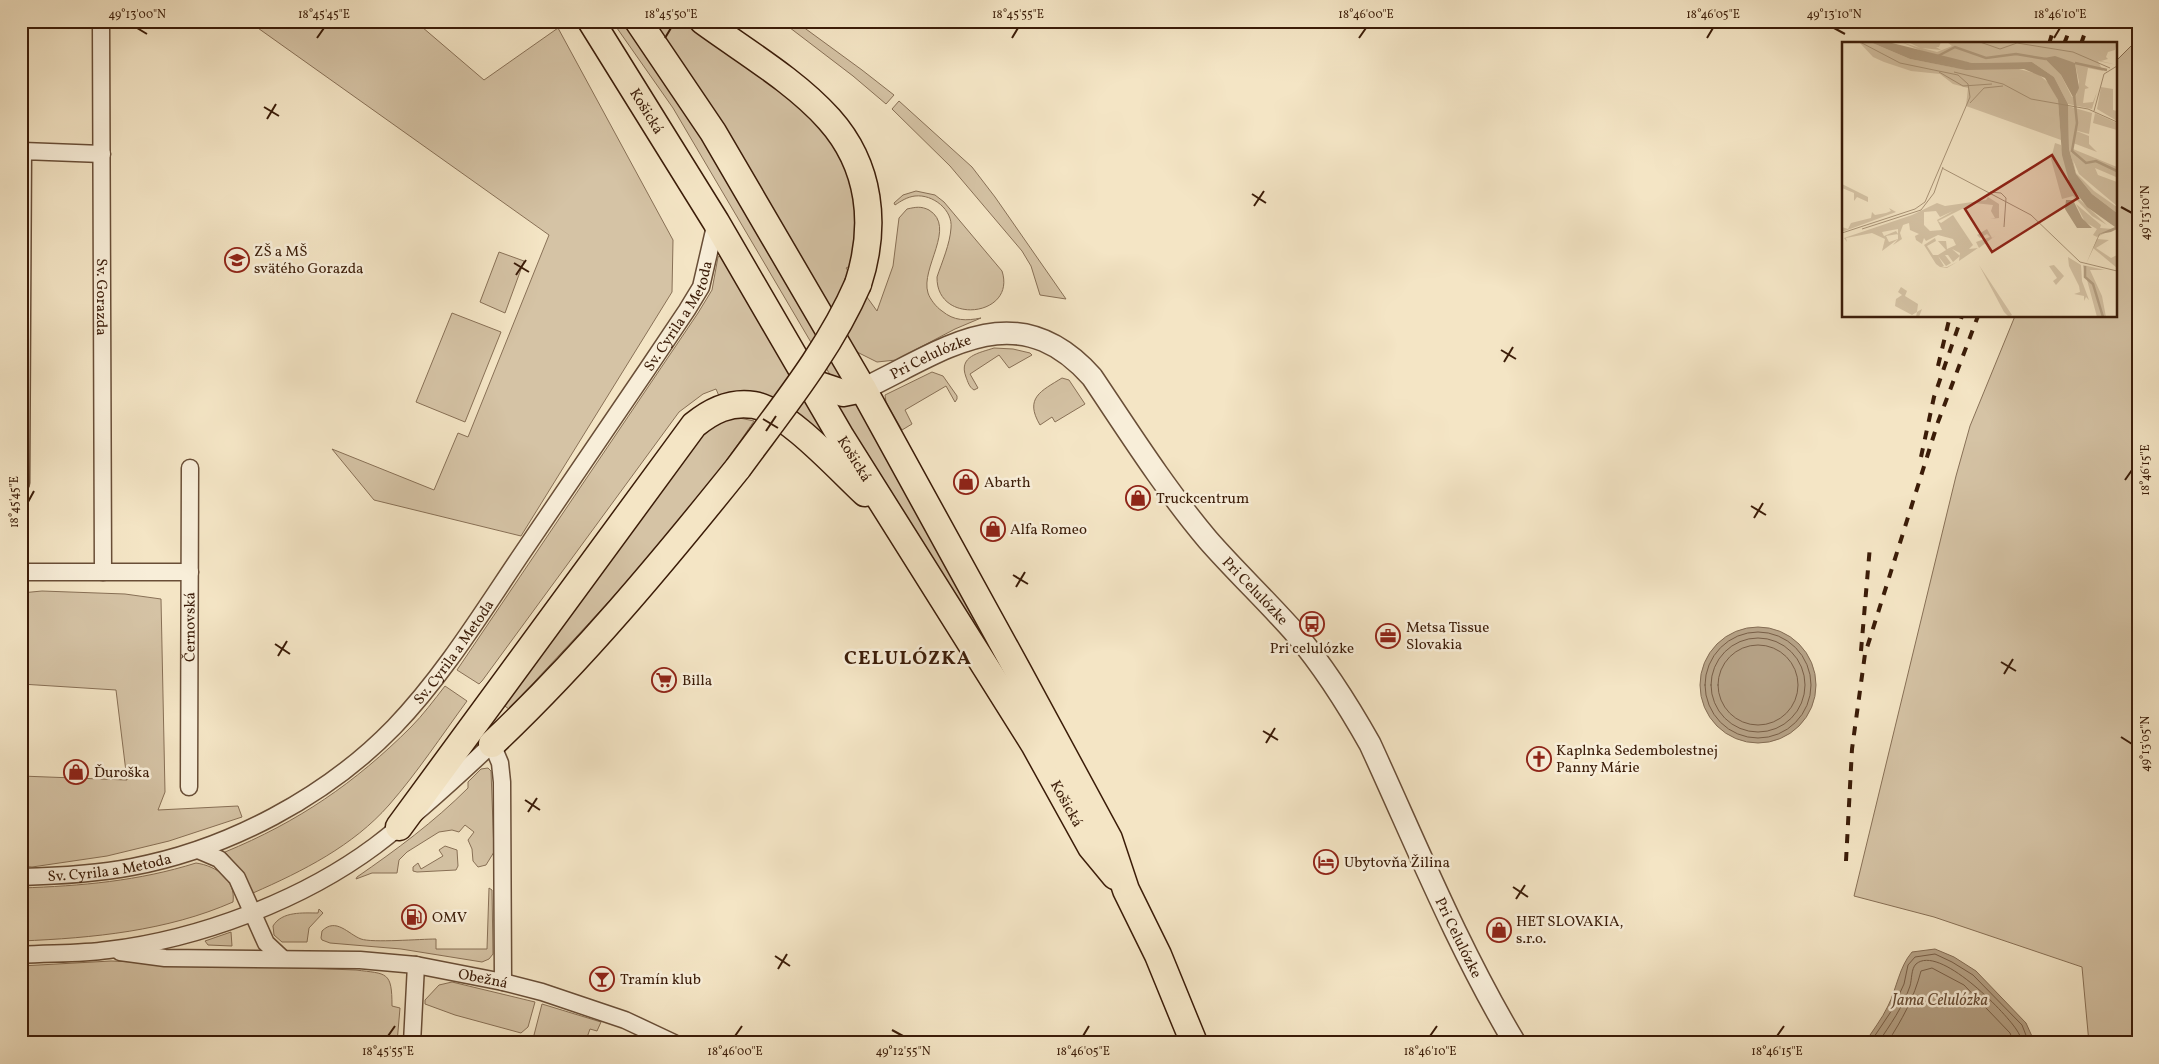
<svg xmlns="http://www.w3.org/2000/svg" width="2159" height="1064" viewBox="0 0 2159 1064" font-family="Vollkorn,serif">
  <rect width="100%" height="100%" fill="#f4e5c5"/>
  <filter id="stains"><feTurbulence type="fractalNoise" baseFrequency=".004" numOctaves="4"/><feColorMatrix values="0 0 0 0 .2 0 0 0 0 .09 0 0 0 0 .02 0 0 0 .5 -.17"/></filter>
  <radialGradient id="worn" r=".72"><stop offset=".6" stop-color="#630" stop-opacity="0"/><stop offset="1" stop-color="#630" stop-opacity=".3"/></radialGradient>
  <!-- green -->
  <path fill="#d5c3a5" stroke="#887056" d="M248,21H415L484,80L558,28L673,240L672,292L521,536L374,500L332,449L434,490L458,433L468,437L549,235Z
    M612,21H624L678,98L842,378L838,383L832,378L673,108Z
    M652,21H686L768,81L800,108L828,137L846,170L853,191L857,238L852,265L846,268L877,311L893,266L899,218L907,209C916,207 921,206 929,210C957,227 920,268 928,293C930,299 936,307 942,311C954,321 966,321 981,318L955,329L896,360L877,362L855,351Z
    M781,21H795L862,70L894,95L886,104L853,76Z
    M2138,39V1043H2089L2082,967L1934,917L1854,896L1956,476L1970,426L2015,316H2115V62Z
    M899,101L972,167L995,197L1066,299L1040,295L1031,266L1022,251L950,166L892,109Z
    M916,191L935,195L944,202L1002,271C1017,317 936,326 937,277C942,262 950,244 951,228C953,210 933,194 915,196C907,197 901,201 895,205L894,203L903,195Z
    M499,252L524,261L505,313L480,302Z
    M721,255L826,435L825,438L719,396L716,389L703,394L679,412L482,681L479,684L457,670L698,313L712,290L718,257Z
    M452,313L501,332L465,422L416,402Z
    M994,348L1013,349L1030,353L1032,355L1009,368L999,355L970,374L978,388L974,390C969,387 968,382 966,377C958,356 979,353 994,348Z
    M932,372L943,376L957,396V399L955,402L946,386L905,410L912,424L902,430L886,402L885,395Z
    M1062,378L1069,380L1085,404L1055,422L1052,417L1040,425C1024,398 1041,391 1062,378Z
    M832,403L846,405L859,404L980,629H977Z
    M730,416L754,421C684,526 594,617 509,709L499,702L703,427Z
    M42,591L125,594L161,599L165,792L158,810L238,806L242,817L169,841L107,856L32,867L21,866V776L127,780L116,690L21,684V593Z
    M445,686L467,701C442,735 417,773 389,805C353,846 303,871 253,893L242,872L225,852C298,822 355,783 411,727C423,715 434,700 445,686Z
    M488,768L491,771L494,852L486,865L478,867L473,861L472,849L468,840L474,832L465,825L459,832L452,830L439,832L407,852L399,860L397,873H372L356,879L357,877C396,850 434,822 468,788V782L481,769Z
    M445,846L457,850L458,866L456,870L417,872L413,871V867L418,863L421,869L443,856L439,850Z
    M196,863C217,866 236,880 233,902C167,931 93,938 21,941V888C81,886 139,881 196,863Z
    M489,888L492,890L493,954L489,959L482,962L401,949L330,943L322,940L321,938L322,931C336,917 348,934 361,939C372,943 421,939 436,939V949H487Z
    M319,909L323,913L309,928L307,942H282L274,935L273,926C282,911 303,913 318,913Z
    M231,932L232,946L208,945L205,941Z
    M111,961L356,970C387,974 392,971 392,1006L400,1008L397,1043H21V966Z
    M452,982L535,1002L528,1027L521,1033L455,1015L425,1004V1000L439,985Z
    M542,1004L601,1022L597,1031L590,1029L585,1043C569,1043 545,1047 534,1035Z"/>
  <!-- water -->
  <path fill="#b5a185" stroke="#846c53" d="M1700 685a58 58 0 1 1 116 0a58 58 0 1 1-116 0Z
    M1935,949L1954,957L1976,971L2026,1023L2035,1043H1865C1872,1031 1882,1019 1888,1006C1897,988 1899,967 1912,952Z"/>
  <g fill="none" stroke-linecap="round" stroke-linejoin="round">
    <!-- shore -->
    <path stroke="#785e46" stroke-width="1" d="M1705 685a53 53 0 1 1 106 0a53 53 0 1 1-106 0Z
      M1711 685a47 47 0 1 1 94 0a47 47 0 1 1-94 0Z
      M1718 685a40 40 0 1 1 80 0a40 40 0 1 1-80 0Z
      M1870,1043L1892,1010L1904,984L1908,965L1915,957L1935,954L1952,962L1973,975L2022,1025L2029,1043
      M1878,1043C1890,1025 1903,1007 1910,986C1912,979 1911,969 1916,964C1939,944 2004,1011 2016,1029C2019,1033 2021,1038 2023,1043
      M1887,1043C1902,1020 1914,998 1921,971L1932,968L1964,985L2010,1033L2014,1043"/>
    <defs>
      <g id="minor">
        <path id="s1" d="M101,21L103,572"/>
        <path d="M21,483L23,151L102,154"/>
        <path d="M21,572H190"/>
        <path id="s2" d="M189,787L190,468"/>
        <path d="M198,850L219,859L237,878L266,943L282,958"/>
        <path id="s3" d="M21,877C59,876 95,874 132,867C228,849 326,797 394,727C444,675 483,611 523,552C578,471 633,391 687,310L701,287L716,222"/>
        <path id="s4" d="M120,952L165,958L360,960L416,965L503,982L542,992L625,1020L674,1043"/>
        <path d="M21,955C50,953 80,954 108,950C199,939 301,901 375,846C416,815 454,780 492,744L500,763L502,782L503,982"/>
        <path d="M412,1043L416,965"/>
      </g>
      <g id="tertiary">
        <path id="s5" d="M863,389C945,350 1016,292 1092,377C1129,432 1165,489 1208,540C1236,572 1268,602 1296,634C1325,668 1348,705 1370,744C1416,844 1458,948 1515,1043"/>
      </g>
      <g id="primary">
        <path id="s6" d="M591,21L716,222L841,437L1034,744L1091,847L1115,876"/>
        <path d="M638,21L713,132L863,389L1018,671L1109,839L1126,890L1158,955L1194,1043"/>
        <path d="M703,21C744,51 795,81 829,119C871,166 877,226 858,284"/>
        <path d="M807,381L843,393L863,389"/>
        <path d="M492,744C581,660 661,564 738,468"/>
        <path d="M399,827L694,425C711,411 730,401 754,405C787,411 839,469 865,493"/>
      </g>
    </defs>
    <!-- minor casing -->
    <use href="#minor" stroke="#694e37" stroke-width="19"/>
    <!-- tertiary casing -->
    <use href="#tertiary" stroke="#694e37" stroke-width="24"/>
    <!-- primary casing -->
    <use href="#primary" stroke="#3b1c08" stroke-width="29"/>
    <!-- minor -->
    <use href="#minor" stroke="#f8eed9" stroke-width="16"/>
    <!-- tertiary -->
    <use href="#tertiary" stroke="#f8eed9" stroke-width="21"/>
    <!-- primary -->
    <use href="#primary" stroke="#f4e5c5" stroke-width="26"/>
    <!-- rail -->
    <path stroke="#3b1c08" stroke-width="4" stroke-dasharray="9 9" stroke-linecap="butt" d="M2049,44L2056,21
      M2064,44L2073,21
      M2081,44L2089,21
      M1938,366L1950,316
      M1921,457L1934,397L1962,316
      M1861,651L1870,546
      M1846,861L1852,749L1865,654L1938,422L1978,316"/>
    <defs>
      <path id="primary-bridge" d="M738,468C781,409 829,351 858,284"/>
    </defs>
    <!-- primary-bridge casing -->
    <use href="#primary-bridge" stroke="#3b1c08" stroke-width="29" stroke-linecap="butt"/>
    <!-- primary-bridge -->
    <use href="#primary-bridge" stroke="#f4e5c5" stroke-width="26"/>
  </g>
  <!-- ticks -->
  <path fill="none" stroke="#3b1c08" stroke-width="2" d="M137,28L147,34M1834,28L1845,34M317,38L324,28M665,38L671,28M1012,38L1018,28M1359,38L1366,28M1707,38L1713,28M2054,38L2060,28M264,107L279,116M267,119L276,104M1252,194L1266,203M1254,206L1264,191M2121,207L2132,213M514,263L529,272M516,275L526,260M1501,350L1516,359M1504,362L1513,347M763,419L778,428M766,431L776,416M2125,480L2132,470M28,502L34,491M1751,506L1766,515M1754,518L1763,503M1013,575L1028,584M1016,587L1025,572M275,644L290,654M278,656L287,641M2001,662L2016,671M2004,674L2013,659M1263,731L1278,740M2121,737L2132,744M1266,743L1275,728M525,800L540,810M528,812L537,798M1513,887L1528,897M1516,899L1525,885M775,956L790,966M778,969L787,954M892,1030L903,1036M388,1036L395,1026M735,1036L742,1026M1083,1036L1089,1026M1430,1036L1437,1026M1777,1036L1784,1026"/>
  <!-- icons -->
  <defs>
    <symbol id="school-ring" viewBox="-11 -11 22 22"><circle r="9.5" fill="#f8eed9" stroke="#8f2418" stroke-width="1.5"/><path d="M0-5L7-2L0 1L-7-2ZM-4 1L0 2.5L4 1V4Q0 6-4 4Z" fill="#8f2418"/></symbol>
    <symbol id="shop-ring" viewBox="-11 -11 22 22"><circle r="9.5" fill="#f8eed9" stroke="#8f2418" stroke-width="1.5"/><path d="M-5-2.5h2.3a2.7 3.5 0 0 1 5.4 0H5L5.5 6h-11ZM-1.5-2.5h3a1.5 2.3 0 0 0-3 0Z" fill="#8f2418"/></symbol>
    <symbol id="bus-ring" viewBox="-11 -11 22 22"><circle r="9.5" fill="#f8eed9" stroke="#8f2418" stroke-width="1.5"/><path d="M-5-6H5V4H4V6H2V4H-2V6H-4V4H-5ZM-3.5-4V0h7V-4ZM-3.5 1.2v1.5H-2V1.2ZM2 1.2v1.5H3.5V1.2Z" fill="#8f2418"/></symbol>
    <symbol id="office-ring" viewBox="-11 -11 22 22"><circle r="9.5" fill="#f8eed9" stroke="#8f2418" stroke-width="1.5"/><path d="M-6-3h4V-5.5h4V-3h4V5H-6ZM-1-4.5V-3h2v-1.5ZM-6 0V1H6V0Z" fill="#8f2418"/></symbol>
    <symbol id="supermarket-ring" viewBox="-11 -11 22 22"><circle r="9.5" fill="#f8eed9" stroke="#8f2418" stroke-width="1.5"/><path d="M-6-5.5h2.5l.6 2H6L4.5 2H-2.5L-4.4-4H-6ZM-1.5 3.2a1.3 1.3 0 1 0 .1 0ZM3 3.2a1.3 1.3 0 1 0 .1 0Z" fill="#8f2418"/></symbol>
    <symbol id="church-ring" viewBox="-11 -11 22 22"><circle r="9.5" fill="#f8eed9" stroke="#8f2418" stroke-width="1.5"/><path d="M-1.2-6h2.4v3.5h3.3v2.4h-3.3V6h-2.4V-.1h-3.3v-2.4h3.3Z" fill="#8f2418"/></symbol>
    <symbol id="hotel-ring" viewBox="-11 -11 22 22"><circle r="9.5" fill="#f8eed9" stroke="#8f2418" stroke-width="1.5"/><path d="M-6-4.5h1.5V1H6V5H4.5V3h-9V5H-6ZM-4 0a1.8 1.8 0 1 1 3.6 0ZM.5 0V-2.5h3Q6-2.5 6 0Z" fill="#8f2418"/></symbol>
    <symbol id="fuel-ring" viewBox="-11 -11 22 22"><circle r="9.5" fill="#f8eed9" stroke="#8f2418" stroke-width="1.5"/><path d="M-5.5-6h7V0h2V4h1.3V-2.5L3-4.5l.8-.8L6-3V5H2.5V1h-1V6h-7ZM-4.2-4.7v3.2H.2V-4.7Z" fill="#8f2418"/></symbol>
    <symbol id="bar-ring" viewBox="-11 -11 22 22"><circle r="9.5" fill="#f8eed9" stroke="#8f2418" stroke-width="1.5"/><path d="M-6-5H6L.8 .8V4.5H3.5V6h-7V4.5H-.8V.8Z" fill="#8f2418"/></symbol>
  </defs>
  <g fill-rule="evenodd">
    <use href="#school-ring" x="223" y="246" width="28" height="28"/>
    <use href="#shop-ring" x="952" y="468" width="28" height="28"/>
    <use href="#shop-ring" x="1124" y="484" width="28" height="28"/>
    <use href="#shop-ring" x="979" y="515" width="28" height="28"/>
    <use href="#bus-ring" x="1298" y="610" width="28" height="28"/>
    <use href="#office-ring" x="1374" y="622" width="28" height="28"/>
    <use href="#supermarket-ring" x="650" y="666" width="28" height="28"/>
    <use href="#church-ring" x="1525" y="745" width="28" height="28"/>
    <use href="#shop-ring" x="62" y="758" width="28" height="28"/>
    <use href="#hotel-ring" x="1312" y="848" width="28" height="28"/>
    <use href="#fuel-ring" x="400" y="903" width="28" height="28"/>
    <use href="#shop-ring" x="1485" y="916" width="28" height="28"/>
    <use href="#bar-ring" x="588" y="965" width="28" height="28"/>
  </g>
  <g text-anchor="middle" stroke-width="5" stroke-linejoin="round" paint-order="stroke">
    <!-- street labels -->
    <g font-size="15" fill="#3b1c08" stroke="#f8eed9">
      <text dy="5" stroke="none"><textPath href="#s6" startOffset="106">Košická</textPath></text>
      <text dy="5" stroke="none"><textPath href="#s1" startOffset="276">Sv. Gorazda</textPath></text>
      <text dy="5" stroke="none"><textPath href="#s3" startOffset="914">Sv. Cyrila a Metoda</textPath></text>
      <text dy="5" stroke="none"><textPath href="#s5" startOffset="75">Pri Celulózke</textPath></text>
      <text dy="5" stroke="none"><textPath href="#s6" startOffset="511">Košická</textPath></text>
      <text dy="5" stroke="none"><textPath href="#s5" startOffset="524">Pri Celulózke</textPath></text>
      <text dy="5" stroke="none"><textPath href="#s2" startOffset="160">Černovská</textPath></text>
      <text dy="5" stroke="none"><textPath href="#s3" startOffset="509">Sv. Cyrila a Metoda</textPath></text>
      <text dy="5" stroke="none"><textPath href="#s6" startOffset="916">Košická</textPath></text>
      <text dy="5" stroke="none"><textPath href="#s3" startOffset="89">Sv. Cyrila a Metoda</textPath></text>
      <text dy="5" stroke="none"><textPath href="#s5" startOffset="929">Pri Celulózke</textPath></text>
      <text dy="5" stroke="none"><textPath href="#s4" startOffset="365">Obežná</textPath></text>
    </g>
    <!-- poi labels -->
    <g font-size="15" fill="#3b1c08" stroke="#f8eed9" text-anchor="start">
      <text x="254" y="256">ZŠ a MŠ<tspan x="254" dy="17">svätého Gorazda</tspan></text>
      <text x="984" y="487">Abarth</text>
      <text x="1156" y="503">Truckcentrum</text>
      <text x="1010" y="534">Alfa Romeo</text>
      <text x="1406" y="632">Metsa Tissue<tspan x="1406" dy="17">Slovakia</tspan></text>
      <text x="1312" y="653" text-anchor="middle">Pri celulózke</text>
      <text x="682" y="685">Billa</text>
      <text x="1556" y="755">Kaplnka Sedembolestnej<tspan x="1556" dy="17">Panny Márie</tspan></text>
      <text x="94" y="777">Ďuroška</text>
      <text x="1344" y="867">Ubytovňa Žilina</text>
      <text x="432" y="922">OMV</text>
      <text x="1516" y="926">HET SLOVAKIA,<tspan x="1516" dy="17">s.r.o.</tspan></text>
      <text x="620" y="984">Tramín klub</text>
    </g>
    <!-- water labels -->
    <g font-size="16" font-style="italic" fill="#664b34" stroke="#f8eed9">
      <text x="1940" y="1005">Jama Celulózka</text>
    </g>
    <!-- district labels -->
    <g font-size="20" font-weight="bold" letter-spacing="1" fill="#3b1c08" stroke="#f8eed9">
      <text x="908" y="664">CELULÓZKA</text>
    </g>
  </g>
  <!-- overview -->
  <g transform="translate(1842 42)">
    <rect width="275" height="275" fill="#f4e5c5"/>
    <path d="M17,0H28L68,17L115,26L177,27L196,32L208,42L216,58L219,98L124,64L126,46L111,42L98,32L69,29L42,20L31,15ZM59,0L78,6L66,0H99L97,5H94L99,8L80,6L95,10L110,4L105,0H275L273,8L266,10L264,15L266,17L259,19L275,23L256,19L261,29L246,26L243,43L247,46L243,47L241,61L251,60L255,50L250,67L226,62L212,35L190,20L130,21L91,14ZM202,16L233,21L237,40L234,54L230,55L219,33ZM259,45L271,47V68L275,69V79L255,67ZM226,64L250,71L247,92L232,88L247,94V102L255,110L231,101L229,112L231,107L275,125L274,135L253,126L256,133L275,140V164L237,132L231,118L234,131L252,149L275,165V171L250,152L234,132L227,107ZM253,71L275,81V88L251,81ZM213,101L219,103L228,143L236,156L265,183L250,174L231,154L220,157L209,117ZM0,142L26,155V160L15,155L12,159V151L0,146ZM146,155L157,162V176L148,177L153,176L149,169L151,163L132,161L96,179L99,181L111,173L131,203L127,207L136,206L117,219L118,211L110,207L118,214L111,220L106,213H103L109,221L104,224L96,214L102,224L100,225H105L115,220L105,226L98,225L94,222L82,203L93,196L94,199L85,204L91,213H96L104,208L96,199H104L105,207L114,203L111,197L96,193L84,199L82,196L80,202L74,198L73,194L77,192L68,188L67,181L61,183L58,191L60,197L51,203L56,197V187L40,190L42,194L54,189L56,192L44,194L47,200L56,197L40,209L43,197L30,191L4,196L5,200L2,196L70,173L72,176L70,173L95,161L103,164L144,158ZM94,169L98,175L111,169L95,178L100,188L88,189L82,183V170ZM234,162L259,183L258,186L271,187L255,195L251,193L255,187L243,180ZM47,166L54,170L0,190V185L6,187L9,181L29,176L30,170L33,173L44,171L49,169ZM145,187L150,196L153,194L137,206L134,200L148,195L145,192L138,196L135,193ZM255,197L267,198L254,206L269,216L275,213V226L251,206ZM226,215L239,223L240,239L247,258L244,255L242,259V254L232,252L238,250L237,244L227,224ZM137,223L170,273L167,275L162,270ZM212,223L222,234L214,243L211,239L215,236L207,224ZM241,223L263,228H248L260,254L264,275H255ZM59,245L65,249L63,254L76,262L75,270L80,267L77,275H74L75,270L70,273L53,264L54,257L60,253L56,250Z" fill="#d5c3a5" fill-rule="evenodd"/>
    <path d="M28,0H46L130,21L190,20L212,35L226,62L227,107L234,132L250,152L275,171V187L269,190L258,192L244,222L257,192L273,185L245,165L228,143L220,113L216,58L203,36L182,27L124,28L68,17ZM213,14L233,21L237,46L232,57L219,33L202,16ZM224,158H231L240,176L250,186H235L223,167Z" fill="#b5a185"/>
    <path fill="none" stroke="#b5a185" stroke-width="2.5" d="M96,14L113,5L144,16L174,12L204,17M233,21L265,28M232,52L235,81L230,109L244,121L254,119L275,129M243,224V235L251,242L261,275"/>
    <path fill="none" stroke="#aa9579" stroke-width="1" d="M138,0L158,7L175,1L231,10L268,26M97,30L121,44L150,42M112,30L161,42L189,57L246,67L275,80M128,61L142,46L161,44M252,69L262,32L275,24M100,126L189,173L238,220L275,229M148,150L159,151L164,156L162,185M20,187L79,168L92,151L101,125M0,191L73,167L83,160L128,55L126,42L116,33L58,21L18,0"/>
    <path fill="#8f2418" fill-opacity="0.15" stroke="#8f2418" stroke-width="2.5" d="M210,113L236,156L150,210L123,167Z"/>
    <rect width="275" height="275" fill="none" stroke="#3b1c08" stroke-width="2.5"/>
  </g>
  <!-- margin -->
  <rect width="2159" height="1064" fill="none" stroke="#f4e5c5" stroke-width="55"/>
  <rect x="28" y="28" width="2104" height="1008" fill="none" stroke="#3b1c08" stroke-width="2"/>
  <g font-size="12" text-anchor="middle" fill="#3b1c08">
    <text x="137" y="18">49°13'00"N</text>
    <text x="324" y="18">18°45'45"E</text>
    <text x="671" y="18">18°45'50"E</text>
    <text x="1018" y="18">18°45'55"E</text>
    <text x="1366" y="18">18°46'00"E</text>
    <text x="1713" y="18">18°46'05"E</text>
    <text x="1834" y="18">49°13'10"N</text>
    <text x="2060" y="18">18°46'10"E</text>
    <text transform="translate(2145 213) rotate(-90)" y="4">49°13'10"N</text>
    <text transform="translate(2145 470) rotate(-90)" y="4">18°46'15"E</text>
    <text transform="translate(14 502) rotate(-90)" y="4">18°45'45"E</text>
    <text transform="translate(2145 744) rotate(-90)" y="4">49°13'05"N</text>
    <text x="388" y="1055">18°45'55"E</text>
    <text x="735" y="1055">18°46'00"E</text>
    <text x="903" y="1055">49°12'55"N</text>
    <text x="1083" y="1055">18°46'05"E</text>
    <text x="1430" y="1055">18°46'10"E</text>
    <text x="1777" y="1055">18°46'15"E</text>
  </g>
  <rect width="100%" height="100%" filter="url(#stains)"/>
  <rect width="100%" height="100%" fill="url(#worn)"/>
</svg>
